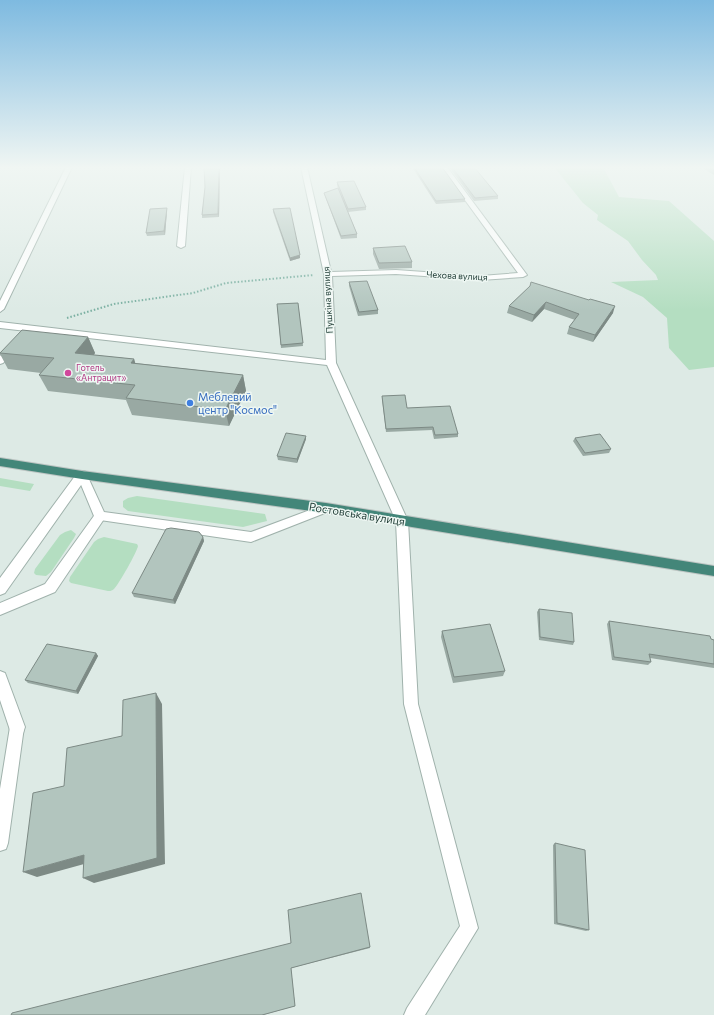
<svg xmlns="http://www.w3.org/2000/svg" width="714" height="1015" viewBox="0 0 714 1015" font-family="Commissioner,sans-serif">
  <rect width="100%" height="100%" fill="#ddeae5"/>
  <!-- green -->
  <path fill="#b4dec1" d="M554,167H603L619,197L669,201L714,241V367L689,370L669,348L667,318L643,297L611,282L658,280L656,275L642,260L628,241L597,220L598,215L583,203Z
    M0,478L34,484L30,491L0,486Z
    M137,496L265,514L267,521L243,527L128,511L123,507V501L128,498Z
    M71,530L76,534L74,538L51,572L46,576L36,575L34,573L35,569L60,535L65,532Z
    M104,537L137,544L138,546C137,552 119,584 114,589C111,591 111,591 108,591L71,583L69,581L70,577L94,542L98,539Z"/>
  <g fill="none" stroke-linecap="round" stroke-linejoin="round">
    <defs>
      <path id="service" d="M13,345L16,346L17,348L16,350L3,363L0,364V356L10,346Z
        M82,471L86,472L87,475L104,512L251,532L326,504L330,505L332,508L330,511L251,542L100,520L96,519L94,516L77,475L78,472Z
        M402,517L406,518L408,521L418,704L478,928L425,1015H404L407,1008L460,926L404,704L396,521L398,518Z
        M17,720L22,722L24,727L8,843L6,849L0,851V789L10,727L12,722Z"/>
      <path id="minor" d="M66,167H72L4,309L0,312V301Z
        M185,167H191L185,246L181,248L177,246Z
        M301,167H307L331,272L396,270L481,276L518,273L441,167H447L527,275L523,277L481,280L396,274L332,276L336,363L408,521L406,524L402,526L398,524L396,521L327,365L0,328V322L326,360L324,274Z
        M82,471L86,472L88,475L86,478L5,593L0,595V578L78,472Z
        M100,511L104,513L106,516L104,519L55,592L0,615V603L45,584L96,513Z
        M0,671L5,673L25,727L23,733L17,735L11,733L0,700Z"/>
      <path id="trunk" d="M0,458L82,471L326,503L714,566V576L326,513L82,479L0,466Z"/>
    </defs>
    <!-- service casing -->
    <use href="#service" stroke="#a0b2ac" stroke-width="2"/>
    <!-- minor casing -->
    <use href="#minor" stroke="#a0b2ac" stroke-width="2"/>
    <!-- trunk casing -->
    <use href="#trunk" stroke="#bcc4c2" stroke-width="2"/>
    <!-- path -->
    <path stroke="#7bb0a2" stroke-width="2" stroke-dasharray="1.5 2" stroke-linecap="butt" d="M67,318L114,304L193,293L226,283L314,275"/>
    <!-- service -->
    <use href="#service" fill="#fff" fill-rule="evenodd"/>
    <!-- minor -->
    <use href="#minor" fill="#fff" fill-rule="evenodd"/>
    <!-- trunk -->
    <use href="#trunk" fill="#438679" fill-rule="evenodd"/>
  </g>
  <!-- wall -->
  <path fill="#99a9a3" d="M220,167L219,217L202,218V215L205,187Z
    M412,167H442L465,199V202L436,204Z
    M449,167H474L498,196V199L474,201Z
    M701,167H714V175Z
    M337,182L366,207V210L348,212L357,234V238L341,239L325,196L324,193L338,188L337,185Z
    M167,208V211L165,235L147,236L146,233Z
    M273,209L300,258L290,261L273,212Z
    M373,248L412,262V268L379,269L373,254Z
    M349,282L378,310V314L358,316L349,286Z
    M530,286L613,313L593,342L567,334L569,327L575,320L544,309L532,322L507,313L509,306Z
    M298,303L303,346L281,348L277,304Z
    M88,337L95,353L94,355L134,359L135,363L243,375L246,391L229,426L132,415L126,400L48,391L39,375L41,373L8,369L0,354V353Z
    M382,396L458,434V437L434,439L432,430L386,432L382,399Z
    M575,438L611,449L609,453L583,456L573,441Z
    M306,439L297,463L278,460L277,456Z
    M203,537L204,541L175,604L134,597L132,593Z
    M539,609L574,642L573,645L539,640L537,612Z
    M609,621L714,640V668L650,658L651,662L648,665L612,660L607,624Z
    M442,631L505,671L503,676L453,683L441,637Z
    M96,653L98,656L78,694L28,683L25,680Z
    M555,843L589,930L586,931L554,924L553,845Z
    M370,947V948L291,968L295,1006L263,1015H11Z"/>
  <!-- shaded-wall -->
  <path fill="#7d8a85" d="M219,167H220L219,217L218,214Z
    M167,208V211L165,235L164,231Z
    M300,255V258L290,261V258Z
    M546,302L544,309L532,322L534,315Z
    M615,306L613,313L593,342L595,335Z
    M88,337L95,353L82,369L75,353Z
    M134,359L139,375L131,363Z
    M243,375L246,391L229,426L225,410Z
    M306,436V439L297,463V459Z
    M203,537L204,541L175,604L173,600Z
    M96,653L98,656L78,694L76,691Z
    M156,693L162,704L165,864L94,883L83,878Z
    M84,855L95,861L37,877L23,872Z"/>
  <!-- building -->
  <path fill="#b2c5be" stroke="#7d8a85" d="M204,167H219L218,214L202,215L205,187Z
    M414,167H442L465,199L436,201Z
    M452,167H474L498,196L475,198Z
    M709,167H714V171Z
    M354,181L366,207L348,209L337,182Z
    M338,188L357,234L341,236L324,193Z
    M167,208L164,231L146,233L150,209Z
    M290,208L300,255L290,258L273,209Z
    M405,246L412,262L379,263L373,248Z
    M367,281L378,310L359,312L349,282Z
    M531,282L589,300L590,299L615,306L595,335L569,327L579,314L546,302L534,315L509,306L530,286Z
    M298,303L303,343L281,345L277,304Z
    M22,330L88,337L75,353L134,359L131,363L243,375L225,410L126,398L135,385L39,375L54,358L0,353Z
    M405,395L407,408L450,406L458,434L435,435L433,427L386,429L382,396Z
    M286,433L306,436L297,459L277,456Z
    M600,434L611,449L585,453L575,438Z
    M171,528L199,532L203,537L173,600L132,593L166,529Z
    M539,609L572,613L574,642L540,637Z
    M609,621L710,636L711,639L714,640V664L649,654L651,662L614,657Z
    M490,624L505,671L454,677L442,631Z
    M47,644L96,653L76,691L25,680Z
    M156,693L157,858L83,878L84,855L23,872L33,793L64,786L67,748L122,736L123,700Z
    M555,843L585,850L589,930L557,923Z
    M361,893L370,947L291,968L295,1006L262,1015H11L12,1013L291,943L288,910Z"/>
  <!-- sky -->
  <linearGradient id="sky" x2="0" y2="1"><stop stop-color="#7ebae0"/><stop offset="0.54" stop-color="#f0f6f3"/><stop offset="1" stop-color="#f0f6f3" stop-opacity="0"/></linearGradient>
  <rect width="714" height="310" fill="url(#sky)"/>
  <!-- markers -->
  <circle fill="#d1479c" stroke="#eef7f3" stroke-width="1.5" cx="68" cy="373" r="4"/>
  <circle fill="#3f7fe0" stroke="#eef7f3" stroke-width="1.5" cx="190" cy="403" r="4"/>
  <g text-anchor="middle" stroke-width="3" stroke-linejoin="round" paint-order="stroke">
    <!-- far-street labels -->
    <g font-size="9" fill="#1e3b34" stroke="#eef7f3">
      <text transform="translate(457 276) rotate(3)" y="3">Чехова вулиця</text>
      <text transform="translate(328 300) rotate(-93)" y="3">Пушкіна вулиця</text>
    </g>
    <!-- far-hotel labels -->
    <g font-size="9" fill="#b23c85" stroke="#eef7f3" text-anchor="start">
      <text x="76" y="371">Готель<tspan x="76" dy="10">«Антрацит»</tspan></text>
    </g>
    <!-- shop labels -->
    <g font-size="11" fill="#366cbe" stroke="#eef7f3" text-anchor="start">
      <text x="198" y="401">Меблевий<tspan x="198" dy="13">центр "Космос"</tspan></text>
    </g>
    <!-- street labels -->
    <g font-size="11" fill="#1e3b34" stroke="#eef7f3">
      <text transform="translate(357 514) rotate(9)" y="4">Ростовська вулиця</text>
    </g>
  </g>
</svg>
